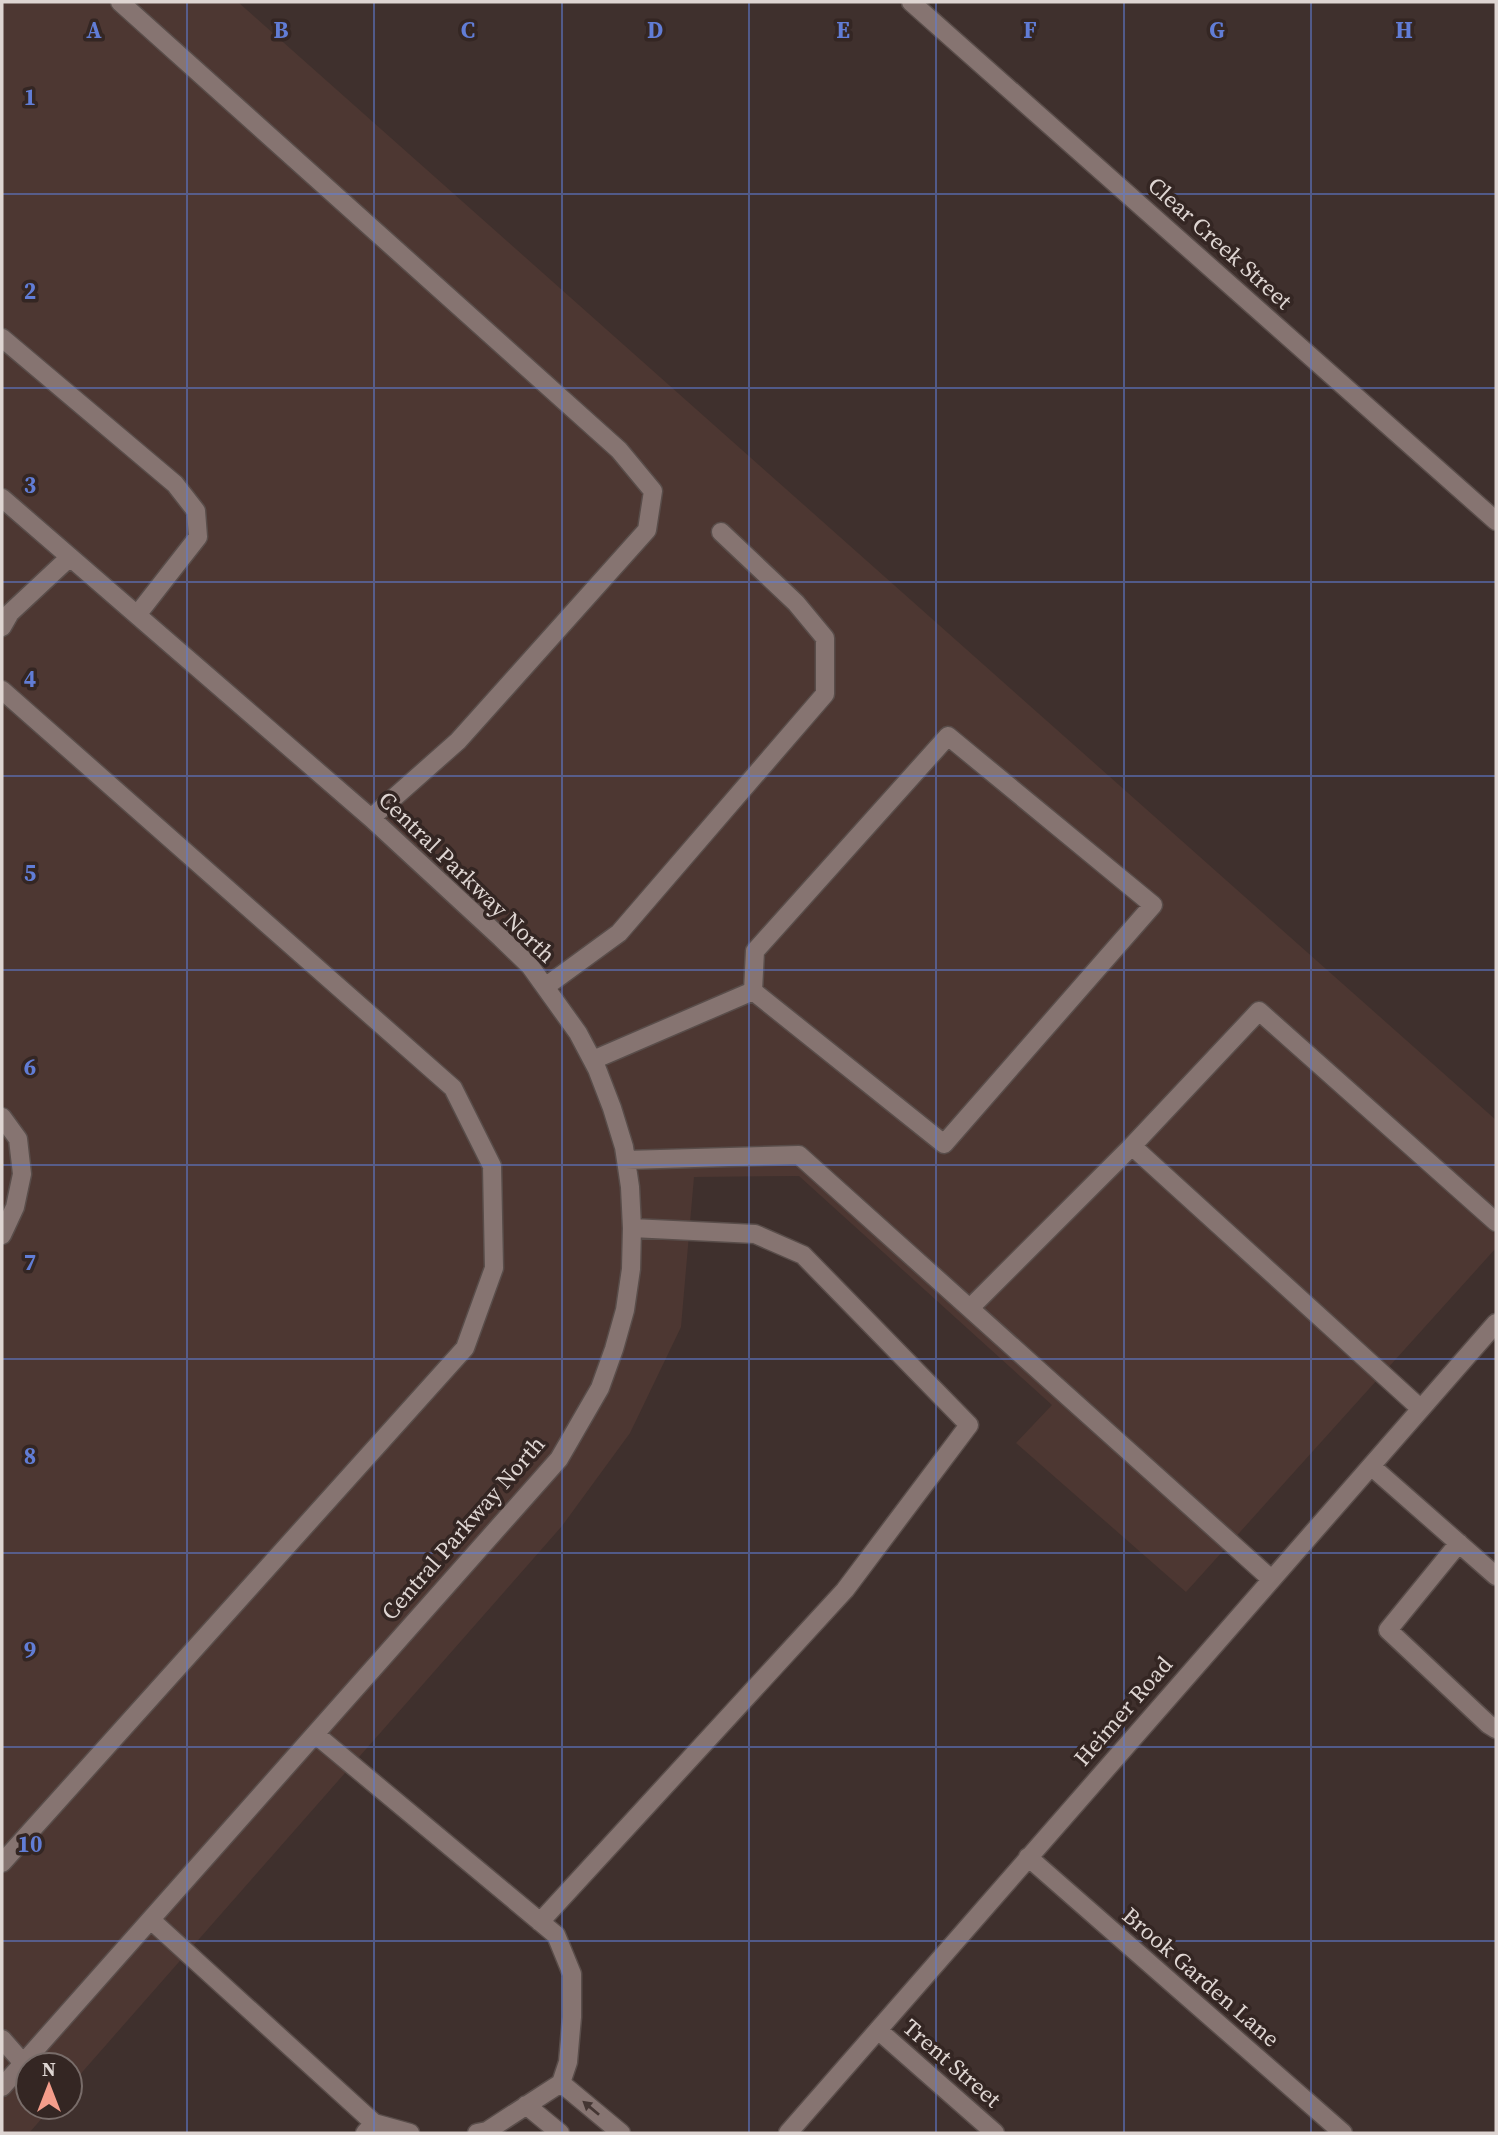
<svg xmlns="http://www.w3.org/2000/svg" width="1498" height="2135" viewBox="0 0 1498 2135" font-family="'Source Serif 4',serif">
  <rect width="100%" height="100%" fill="#3f302d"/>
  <!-- built -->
  <path fill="#4d3732" d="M2,2H238L1496,1120V1248L1186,1592L1016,1443L1052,1405L799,1176L694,1177L681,1327L630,1433L562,1526L70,2086V2065H28V2107H52L29,2133H2Z"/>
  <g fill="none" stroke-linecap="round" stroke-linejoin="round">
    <defs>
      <path id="minor" d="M120,2L619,450L653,491L647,530L458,741L371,818
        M911,2L1496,521
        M2,338L175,484L196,511L198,537L137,615
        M2,498L371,818L501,938L530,966L578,1033L597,1069L612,1108L624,1147L630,1187L632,1228L631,1269L625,1310L614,1349L600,1388L559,1459L2,2087
        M2,627L10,613L70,557
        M2,690L453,1088L492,1166L494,1268L465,1348L2,1863
        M545,987L619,933L825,694V638L796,603L721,532
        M593,1060L753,991L755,951L948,736L1153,905L944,1144L753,991
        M2,1117L18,1139L22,1174L15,1207L2,1235
        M1132,1146L1259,1011L1496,1222
        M626,1160L799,1155L1271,1579
        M970,1308L1132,1146L1421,1409
        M1371,1466L1496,1576
        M1459,1543L1388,1630L1488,1724L1496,1729
        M315,1734L556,1935L572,1974V2017L568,2062L561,2083L487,2131L477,2133
        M1028,1857L1343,2133
        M151,1920L374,2123L365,2133
        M540,1922L845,1590L969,1425L803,1255L755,1234L632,1228
        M878,2030L995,2133
        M2,2039L23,2063
        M561,2083L621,2133
        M526,2105L560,2133
        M374,2123L410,2133
        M788,2133L1496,1323"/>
    </defs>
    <!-- minor casing -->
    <use href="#minor" stroke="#594d4a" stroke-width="21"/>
    <!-- minor -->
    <use href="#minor" stroke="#867471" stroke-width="18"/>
  </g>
  <!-- one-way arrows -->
  <defs><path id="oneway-solid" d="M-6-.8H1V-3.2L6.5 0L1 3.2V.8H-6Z" transform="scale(1.75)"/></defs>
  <use fill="#443633" href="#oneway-solid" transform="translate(591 2108) rotate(-140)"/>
  <!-- grid -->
  <path fill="none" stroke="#617dd6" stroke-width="2" stroke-opacity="0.55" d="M187,2V2133M374,2V2133M562,2V2133M749,2V2133M936,2V2133M1124,2V2133M1311,2V2133M2,194H1496M2,388H1496M2,582H1496M2,776H1496M2,970H1496M2,1165H1496M2,1359H1496M2,1553H1496M2,1747H1496M2,1941H1496"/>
  <g text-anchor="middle" stroke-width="7" stroke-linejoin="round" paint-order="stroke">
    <!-- street labels -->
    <g font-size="23" fill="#ded5d2" stroke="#342623">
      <text transform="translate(1220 243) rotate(42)" y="8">Clear Creek Street</text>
      <text transform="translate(467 877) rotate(44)" y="8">Central Parkway North</text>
      <text transform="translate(463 1528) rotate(-49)" y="8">Central Parkway North</text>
      <text transform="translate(1123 1711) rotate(-49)" y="8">Heimer Road</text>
      <text transform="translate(1201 1977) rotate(41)" y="8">Brook Garden Lane</text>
      <text transform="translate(952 2063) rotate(41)" y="8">Trent Street</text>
    </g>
  </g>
  <g font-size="23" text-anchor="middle" font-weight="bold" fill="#617dd6" stroke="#342623" stroke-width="7" stroke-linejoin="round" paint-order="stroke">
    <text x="94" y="38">A</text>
    <text x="281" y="38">B</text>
    <text x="468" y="38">C</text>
    <text x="655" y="38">D</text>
    <text x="843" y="38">E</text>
    <text x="1030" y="38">F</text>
    <text x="1217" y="38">G</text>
    <text x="1404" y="38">H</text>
    <text x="30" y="105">1</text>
    <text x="30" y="299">2</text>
    <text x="30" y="493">3</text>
    <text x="30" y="687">4</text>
    <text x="30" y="881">5</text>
    <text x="30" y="1075">6</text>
    <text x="30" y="1270">7</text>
    <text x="30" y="1464">8</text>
    <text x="30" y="1658">9</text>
    <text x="30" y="1852">10</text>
  </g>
  <!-- border -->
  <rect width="1498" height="2135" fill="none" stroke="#ded5d2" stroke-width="7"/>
  <!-- north arrow -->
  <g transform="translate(49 2086)"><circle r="33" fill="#342623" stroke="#786c69" stroke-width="2"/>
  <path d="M0-5L12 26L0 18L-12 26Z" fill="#f49d8b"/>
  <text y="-10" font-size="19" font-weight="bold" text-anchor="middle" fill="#ded5d2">N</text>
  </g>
</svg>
